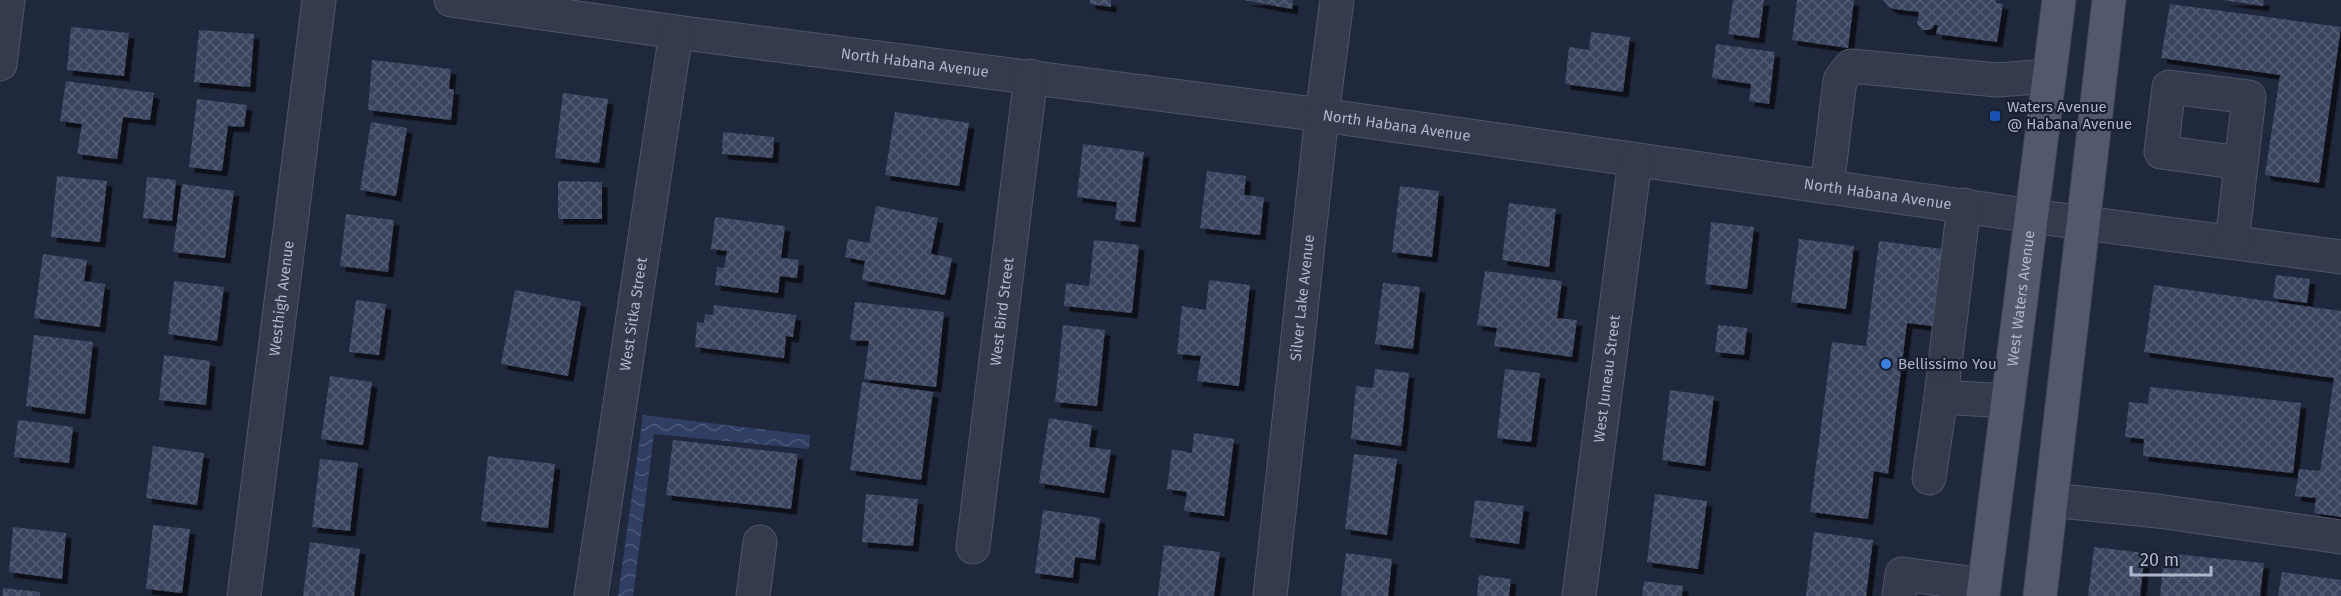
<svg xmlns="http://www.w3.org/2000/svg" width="2341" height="596" viewBox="0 0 2341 596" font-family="'Fira Sans',sans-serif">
  <defs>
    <pattern id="water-waves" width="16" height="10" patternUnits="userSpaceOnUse" patternTransform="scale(1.5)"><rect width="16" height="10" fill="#303e64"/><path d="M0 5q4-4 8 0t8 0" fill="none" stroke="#4b5879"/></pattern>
    <pattern id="building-cross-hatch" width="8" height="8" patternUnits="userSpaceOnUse" patternTransform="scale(1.5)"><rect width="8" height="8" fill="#3b445e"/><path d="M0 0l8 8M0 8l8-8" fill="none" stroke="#555d74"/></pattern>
    <filter id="shadow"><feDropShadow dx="5.5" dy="5.5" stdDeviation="0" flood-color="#0009"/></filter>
  </defs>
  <rect width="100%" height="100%" fill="#20283d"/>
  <!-- water -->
  <path fill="url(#water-waves)" d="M643,415L810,435L809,449L654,434L633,596H618Z"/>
  <!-- building -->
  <path fill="url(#building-cross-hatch)" filter="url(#shadow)" d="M1090,0H1111V7L1090,4Z
    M1243,0H1293L1292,9Z
    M1733,0H1764L1759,38L1728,34Z
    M1797,0H1854L1848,48L1792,40Z
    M1883,0H1996V3L2003,4L1997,42L1936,34L1938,25H1934L1932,29L1928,30H1922L1917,23L1919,12L1894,9L1889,7Z
    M2222,0H2264L2263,6Z
    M2170,4L2341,27L2319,183L2265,175L2280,75L2161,58Z
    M71,27L129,33L124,76L67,70Z
    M199,30L254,34L250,87L194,82Z
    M1591,32L1630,37L1623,92L1565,84L1569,47L1589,50Z
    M1716,44L1775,52L1769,104L1749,101L1751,84L1712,78Z
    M372,60L451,69L449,89H454L451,120L368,110Z
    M66,81L154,93L150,120L123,117L117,159L77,154L82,124L60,121Z
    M563,93L608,99L599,163L555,158Z
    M197,99L247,105L244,127L228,126L222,171L189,167Z
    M895,112L969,123L959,186L885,175Z
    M371,122L407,128L396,196L360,190Z
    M723,132L774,137L773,158L722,154Z
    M1083,144L1144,152L1135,222L1115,220L1117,202L1077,197Z
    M1207,171L1246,176L1244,195L1264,197L1260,235L1200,228Z
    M57,176L107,181L100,242L51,237Z
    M147,177L176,180L172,221L143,218Z
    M558,181L602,182V219H558Z
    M182,184L234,191L225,258L173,252Z
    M1400,186L1439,191L1432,257L1392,252Z
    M1509,203L1556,209L1549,267L1502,260Z
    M876,206L938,218L931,254L952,258L945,295L862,280L865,261L845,257L848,239L869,243Z
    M346,214L394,220L388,272L340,266Z
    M715,217L785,226L781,258L799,260L797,278L780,276L778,293L715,285L717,267L724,268L727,251L711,249Z
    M1711,222L1754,227L1747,289L1705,284Z
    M1799,239L1854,246L1846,309L1791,302Z
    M1094,240L1139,245L1132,313L1064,306L1066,283L1089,286Z
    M1879,241L1942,249L1932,326L1907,323L1888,474L1874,471L1868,519L1810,512L1832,342L1866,346Z
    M43,254L87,260L84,281L105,284L100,327L34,318Z
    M1485,271L1562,281L1557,318L1577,320L1572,357L1494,346L1497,328L1477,325Z
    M2276,275L2310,279L2307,303L2273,298Z
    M1209,280L1250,285L1239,386L1197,381L1201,356L1177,354L1182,306L1206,310Z
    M174,281L224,287L217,341L168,334Z
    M1383,283L1420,287L1413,349L1375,344Z
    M2154,285L2341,311V517L2314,513L2316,498L2295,496L2299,469L2320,471L2334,378L2144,352Z
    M515,290L581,302L568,376L501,364Z
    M356,300L386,304L379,355L349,352Z
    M855,302L944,312L936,387L864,379L869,341L850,340Z
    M714,305L796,315L793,337L786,336L784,358L695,347L697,322L704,323L705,314L713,315Z
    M1063,325L1105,330L1097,406L1055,402Z
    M1718,325L1747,328L1744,355L1715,352Z
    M34,335L93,342L85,414L26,406Z
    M164,355L210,361L206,405L159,400Z
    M1375,369L1409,373L1401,446L1351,439L1356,386L1373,388Z
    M1505,369L1540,373L1531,442L1497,438Z
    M330,376L372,382L363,445L321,439Z
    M862,382L933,392L921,480L850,470Z
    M2150,387L2301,403L2293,473L2143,456L2144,439L2125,437L2129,402L2148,404Z
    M1670,390L1714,396L1705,466L1662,460Z
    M1049,418L1092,425L1089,447L1111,450L1104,493L1039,483Z
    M18,420L73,427L69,463L14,457Z
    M1194,433L1234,439L1224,516L1184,511L1187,492L1167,489L1172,449L1192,453Z
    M673,440L798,454L791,509L666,495Z
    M153,446L204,453L197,505L146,498Z
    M1354,454L1397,459L1387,535L1345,529Z
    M488,456L555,464L548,528L481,521Z
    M320,459L358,463L350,531L312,527Z
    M866,494L918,499L913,546L862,542Z
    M1655,494L1707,501L1698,569L1647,562Z
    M1475,500L1524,506L1519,544L1470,537Z
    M1043,510L1100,518L1095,560L1075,557L1073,578L1035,573Z
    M153,525L190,529L182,593L146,589Z
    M13,527L66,533L62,579L9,572Z
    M1814,532L1873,540L1866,596H1806Z
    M310,542L360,549L354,596H303Z
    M1164,545L1220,552L1214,596H1158Z
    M2094,547L2145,553L2140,596H2088Z
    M1346,553L1392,559L1388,596H1341Z
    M2164,553L2264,563L2260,596H2160Z
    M2282,572L2341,580V596H2278Z
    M1479,575L1511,579L1509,596H1477Z
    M1644,581L1683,586L1682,596H1642Z
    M3,588L40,592V596H2Z"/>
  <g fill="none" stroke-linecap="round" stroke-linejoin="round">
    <defs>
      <g id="minor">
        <path id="s1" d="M451,0L676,32L1322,115L2032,216L2341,257"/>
        <path d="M0,64L8,0"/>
        <path d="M1827,187L1840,80L1851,66L1997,80L2049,76"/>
        <path d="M2232,242L2249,97L2169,87L2161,152L2241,163"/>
        <path d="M1941,397L1964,205"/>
        <path d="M1929,478L1941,397L2008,401"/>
        <path d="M2051,500L2158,511L2341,537"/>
        <path id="s2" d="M973,547L1031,76"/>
        <path id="s3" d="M244,596L319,0"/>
        <path id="s4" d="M591,596L676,32"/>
        <path d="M753,596L760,542"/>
        <path id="s5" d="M1270,596L1322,115L1337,0"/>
        <path id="s6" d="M1579,596L1635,160"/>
        <path d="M1899,596L1902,574L1984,585"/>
      </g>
      <g id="major">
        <path id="s7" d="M1983,596L2059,0"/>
        <path d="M2040,596L2109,0"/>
      </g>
    </defs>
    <!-- minor casing -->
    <use href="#minor" stroke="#4f5568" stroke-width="35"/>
    <!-- major casing -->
    <use href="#major" stroke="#3d4456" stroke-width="35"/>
    <!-- minor -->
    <use href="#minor" stroke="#343b4d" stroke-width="33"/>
    <!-- major -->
    <use href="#major" stroke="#52596e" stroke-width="33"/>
  </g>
  <!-- markers -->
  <rect fill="#1a4fb4" stroke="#192032" stroke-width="2" x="1989" y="110" width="12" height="12" rx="3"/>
  <circle fill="#3f7fe0" stroke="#192032" stroke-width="2" cx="1886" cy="364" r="6"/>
  <g text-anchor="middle" stroke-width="4.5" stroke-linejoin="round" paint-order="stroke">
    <!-- street labels -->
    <g font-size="15" fill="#afb5c9" stroke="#192032">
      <text dy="5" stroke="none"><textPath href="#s1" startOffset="468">North Habana Avenue</textPath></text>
      <text dy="5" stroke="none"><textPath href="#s1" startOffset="954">North Habana Avenue</textPath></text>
      <text dy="5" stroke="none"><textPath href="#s1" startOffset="1440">North Habana Avenue</textPath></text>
      <text dy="5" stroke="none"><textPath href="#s3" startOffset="300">Westhigh Avenue</textPath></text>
      <text dy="5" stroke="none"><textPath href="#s5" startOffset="300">Silver Lake Avenue</textPath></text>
      <text dy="5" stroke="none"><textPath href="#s7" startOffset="300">West Waters Avenue</textPath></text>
      <text dy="5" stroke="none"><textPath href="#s2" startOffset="237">West Bird Street</textPath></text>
      <text dy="5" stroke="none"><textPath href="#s4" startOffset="285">West Sitka Street</textPath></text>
      <text dy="5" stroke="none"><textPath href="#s6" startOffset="219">West Juneau Street</textPath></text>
    </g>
    <!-- poi labels -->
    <g font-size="15" fill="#afb5c9" stroke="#192032" text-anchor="start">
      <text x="2007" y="112">Waters Avenue<tspan x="2007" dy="17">@ Habana Avenue</tspan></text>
      <text x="1898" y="369">Bellissimo You</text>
    </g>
  </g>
  <!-- scale -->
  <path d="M2131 566v9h80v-9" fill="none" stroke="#afb5c9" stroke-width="3"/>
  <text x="2140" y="566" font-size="18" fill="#afb5c9" stroke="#192032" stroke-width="4.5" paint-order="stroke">20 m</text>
</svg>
